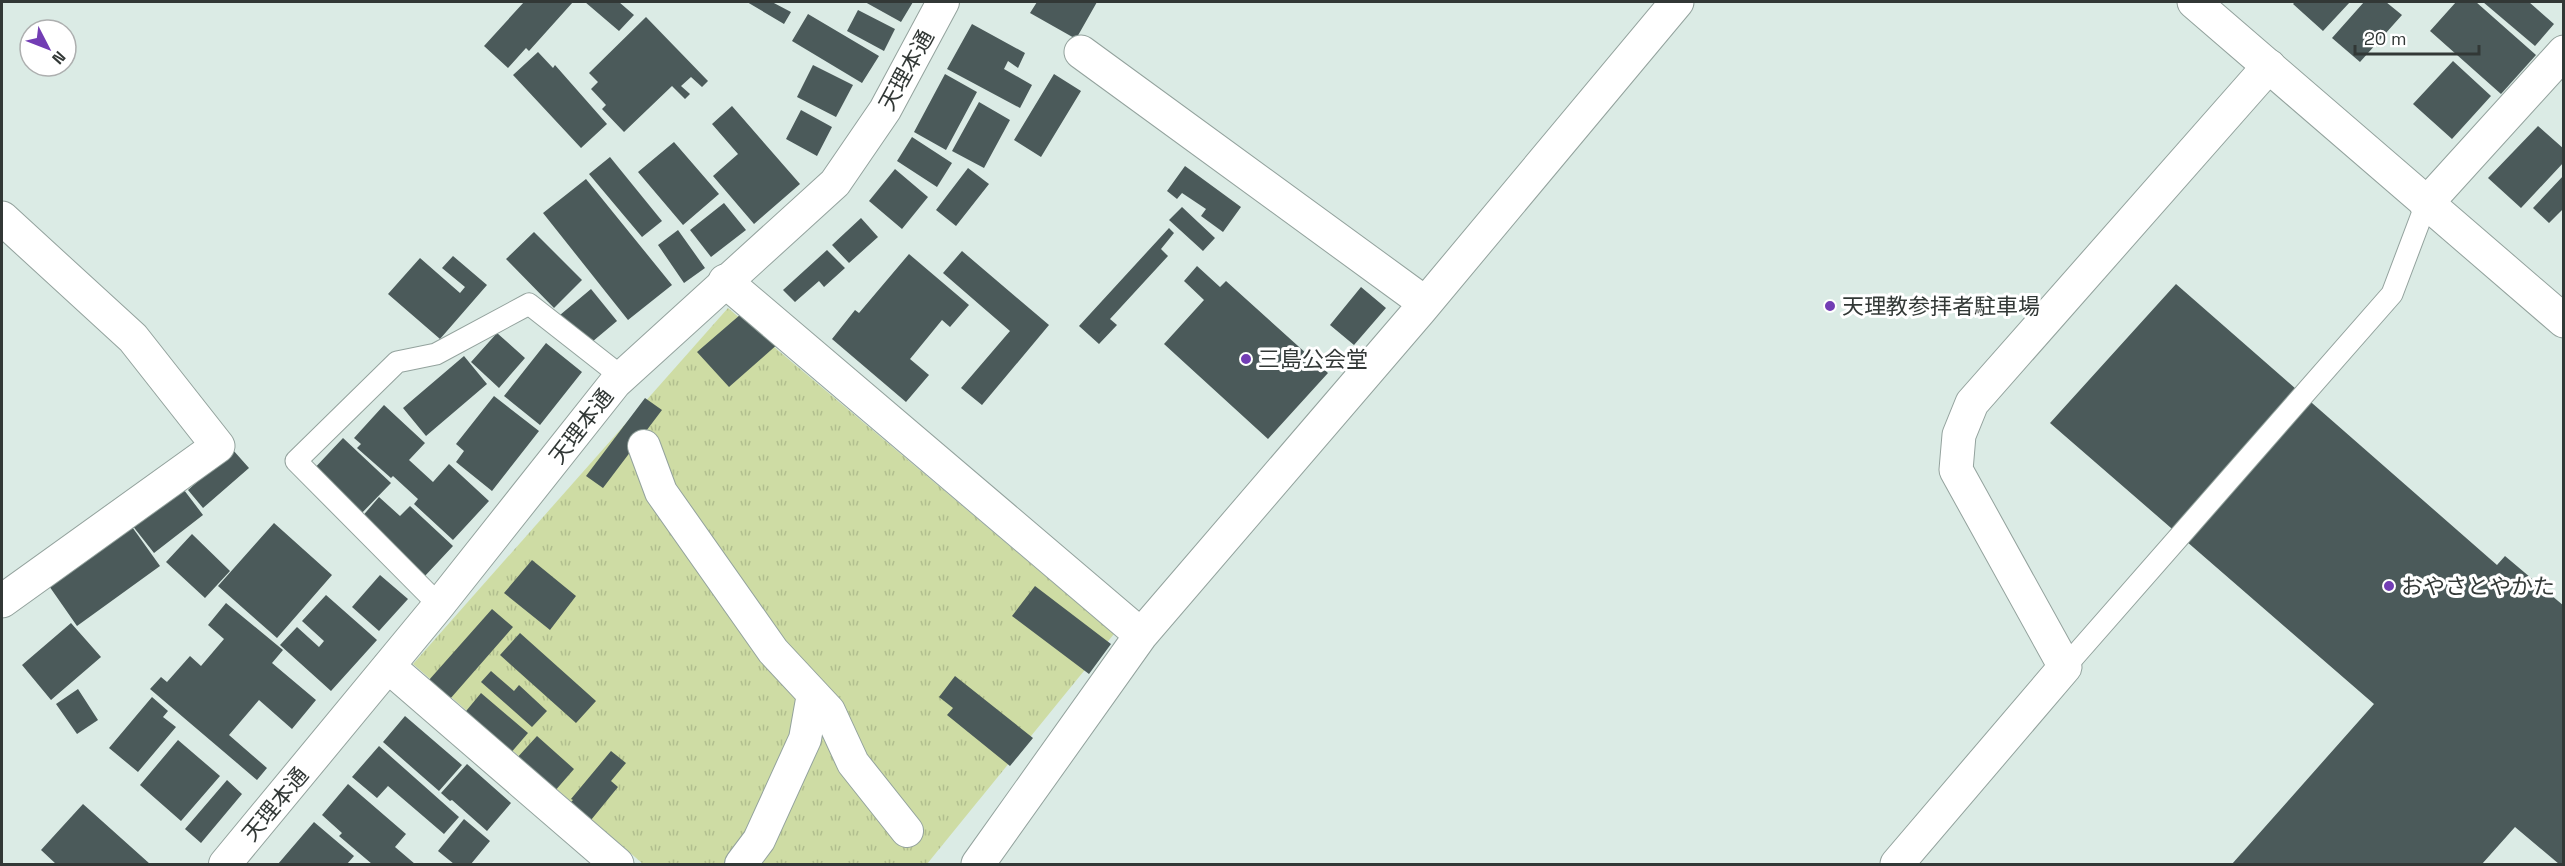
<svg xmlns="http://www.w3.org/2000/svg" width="2565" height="866" viewBox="0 0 2565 866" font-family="'Space Grotesk','Noto Sans JP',sans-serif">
  <defs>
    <pattern id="park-tufts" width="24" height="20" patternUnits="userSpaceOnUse" patternTransform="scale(1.5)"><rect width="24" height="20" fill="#cedca4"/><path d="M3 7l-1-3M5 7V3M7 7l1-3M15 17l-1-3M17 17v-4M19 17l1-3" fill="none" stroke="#b1be8e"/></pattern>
  </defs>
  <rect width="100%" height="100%" fill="#dbebe5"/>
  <!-- park -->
  <path fill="url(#park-tufts)" d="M728,308L1114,634L927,864H643L413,664Z"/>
  <!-- building -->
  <path fill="#4b5a5a" d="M524,2H573L529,51L526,48L508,68L484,46Z
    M585,2H619L634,15L619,31Z
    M747,2H772L791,12L784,24Z
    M865,2H913L901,22Z
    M1037,2H1097L1076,39L1030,13Z
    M2295,2H2350L2323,31L2293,4Z
    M2364,2H2386L2402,15L2360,62L2332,38Z
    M2456,2H2476L2536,55L2501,94L2430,31Z
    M2483,2H2529L2554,24L2535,46Z
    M858,10L895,29L884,51L847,31Z
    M808,14L879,56L862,83L792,41Z
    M646,17L708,81L702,87L691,77L681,86L690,94L685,99L672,86L624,132L602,109L606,105L591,89L598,82L589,73Z
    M972,24L1025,53L1018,68L1008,61L1004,69L1032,85L1020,108L947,69Z
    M538,52L553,68L555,65L607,124L581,148L513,75Z
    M2453,61L2491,96L2452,139L2413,104Z
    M813,65L853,85L836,117L797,97Z
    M945,74L977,92L946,150L914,132Z
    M1054,74L1081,91L1041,157L1014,140Z
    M979,102L1010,120L984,168L952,151Z
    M732,106L800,184L754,224L713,176L738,154L712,124Z
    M801,110L832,127L817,156L786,139Z
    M2538,126L2564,149V162L2521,208L2488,178Z
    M912,137L952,163L937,187L897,161Z
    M674,142L719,194L683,225L638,172Z
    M610,157L662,221L642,237L589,174Z
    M1185,166L1241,207L1223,232L1201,216L1206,209L1182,193L1177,199L1167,191Z
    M968,168L989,184L956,226L936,210Z
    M895,169L928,197L902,229L869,201Z
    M2564,175V208L2549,223L2533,208Z
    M586,179L672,285L628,320L543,213Z
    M724,203L746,230L711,257L690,230Z
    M1182,207L1215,238L1203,251L1169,220Z
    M861,218L878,237L849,263L832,245Z
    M1169,228L1174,233L1161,249L1168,256L1110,319L1117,325L1099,344L1079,326Z
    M678,230L705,268L684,283L658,245Z
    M534,232L582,280L554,308L506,259Z
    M827,250L845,268L824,287L819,281L795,302L783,290Z
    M962,251L1049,325L982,405L961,388L1010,331L943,273Z
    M909,254L969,305L950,327L942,320L910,359L929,375L906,402L832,339L855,310L859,313Z
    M453,256L487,285L440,339L388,294L420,258L460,293L465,287L442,268Z
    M1197,266L1220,287L1226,281L1328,373L1268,439L1164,344L1204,300L1184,281Z
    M2176,284L2497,565L2505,556L2564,606V864H2559L2515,827L2482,864H2232L2374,704L2050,423Z
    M1361,287L1386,308L1354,345L1330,325Z
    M591,289L617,321L586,347L560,315Z
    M748,308L779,343L729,387L697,352Z
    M497,333L525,358L499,388L471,362Z
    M546,343L582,372L540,425L504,396Z
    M464,356L487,384L426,436L403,408Z
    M494,396L539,431L492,491L456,462L464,451L456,444Z
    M645,398L662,410L603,488L586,476Z
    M384,405L425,443L409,460L433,482L449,464L489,501L453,540L414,504L418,499L393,476L391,478L357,448L361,444L354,438Z
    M343,438L391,483L358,517L311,472Z
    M233,450L249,468L203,508L188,490Z
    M181,486L203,515L154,553L132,525Z
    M379,497L400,516L410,506L453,546L424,577L360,519Z
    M274,523L332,575L277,638L218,586Z
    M130,524L160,566L77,626L47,583Z
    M192,534L230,571L205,598L166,562Z
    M532,560L576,596L550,630L504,593Z
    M380,575L408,599L379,631L352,607Z
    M1035,586L1111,644L1089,674L1012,616Z
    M326,595L377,640L331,691L280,645L297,627L319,647L324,641L302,621Z
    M226,603L283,650L272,663L316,700L292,729L259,700L229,735L267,768L257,780L150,689L161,677L167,682L190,656L201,666L224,639L208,625Z
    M492,609L513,627L443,707L421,689Z
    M71,623L101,657L51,700L22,665Z
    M520,633L596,701L576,723L500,655Z
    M491,671L514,691L519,685L547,711L532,727L481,682Z
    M955,676L1033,738L1010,766L947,715L953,708L939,697Z
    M78,689L98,720L77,734L56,704Z
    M481,693L528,733L509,755L462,716Z
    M152,697L168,711L163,717L176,727L138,772L109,748Z
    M405,716L462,765L439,791L383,742Z
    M537,736L574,769L554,792L516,759Z
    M178,740L220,776L181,821L140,785Z
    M379,746L459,817L444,834L388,786L377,798L352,777Z
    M611,751L626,763L611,781L618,787L591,820L570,803L573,800L571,799Z
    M467,764L511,803L487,831L452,800L450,801L441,793Z
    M227,780L242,794L201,843L185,829Z
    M348,784L406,834L395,847L415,864H372L339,836L342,833L322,815Z
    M83,804L150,864H56L41,850Z
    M464,819L490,841L471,864H454L438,851Z
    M314,822L354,856L347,864H278Z"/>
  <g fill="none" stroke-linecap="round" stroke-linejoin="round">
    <defs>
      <path id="service" d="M439,605L296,461L397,362L436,354L529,304L622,377
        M2065,667L2392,294L2426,204"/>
      <path id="pedestrian" d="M644,446L661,492L773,651L829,711L853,763L907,831
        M225,864L439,605L615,383L835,183L885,110L943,2
        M741,864L759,840L805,739L813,694"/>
      <path id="minor" d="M1081,52L1425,303
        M2426,204L2564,52
        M2,218L133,338L218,446L2,601
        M725,281L1141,635
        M389,667L617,864
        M978,864L1141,635L1420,310L1677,2
        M1897,864L2065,667L1956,470L1959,435L1972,403L2269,66"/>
      <path id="tertiary" d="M2194,2L2564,321"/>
    </defs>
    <!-- service casing -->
    <use href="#service" stroke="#93a29d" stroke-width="23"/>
    <!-- pedestrian casing -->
    <use href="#pedestrian" stroke="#93a29d" stroke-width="34"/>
    <!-- minor casing -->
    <use href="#minor" stroke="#93a29d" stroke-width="35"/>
    <!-- tertiary casing -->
    <use href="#tertiary" stroke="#93a29d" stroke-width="35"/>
    <!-- service -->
    <use href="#service" stroke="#fff" stroke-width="21"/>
    <!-- pedestrian -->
    <use href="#pedestrian" stroke="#fff" stroke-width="32"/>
    <!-- minor -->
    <use href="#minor" stroke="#fff" stroke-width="33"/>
    <!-- tertiary -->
    <use href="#tertiary" stroke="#fff" stroke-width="33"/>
  </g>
  <!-- markers -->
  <g fill="#723db4" stroke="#fff" stroke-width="2">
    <circle cx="1830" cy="306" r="6"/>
    <circle cx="1246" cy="359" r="6"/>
    <circle cx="2389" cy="586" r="6"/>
  </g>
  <g text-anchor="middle" stroke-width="6" stroke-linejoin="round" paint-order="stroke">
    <!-- street labels -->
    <g font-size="22" fill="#323836" stroke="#fff">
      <text transform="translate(906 70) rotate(-61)" y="8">天理本通</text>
      <text transform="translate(581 426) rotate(-52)" y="8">天理本通</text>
      <text transform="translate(275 804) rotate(-50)" y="8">天理本通</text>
    </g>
    <!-- poi labels -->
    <g font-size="22" fill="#323836" stroke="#fff" text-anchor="start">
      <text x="1842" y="314">天理教参拝者駐車場</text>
      <text x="1258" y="367">三島公会堂</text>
      <text x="2401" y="594">おやさとやかた</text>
    </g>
  </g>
  <!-- border -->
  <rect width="2565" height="866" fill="none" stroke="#323836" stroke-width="6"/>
  <!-- north arrow -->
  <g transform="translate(48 48) rotate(132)"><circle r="28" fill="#ffffff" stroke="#adafaf" stroke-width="1.5"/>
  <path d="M0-4.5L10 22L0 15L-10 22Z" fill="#723db4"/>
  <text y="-9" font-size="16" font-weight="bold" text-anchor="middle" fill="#323836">N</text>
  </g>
  <!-- scale -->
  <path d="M2355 45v9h124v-9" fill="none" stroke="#323836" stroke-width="3"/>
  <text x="2364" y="45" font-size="18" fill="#323836" stroke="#ffffff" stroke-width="4.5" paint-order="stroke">20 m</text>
</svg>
